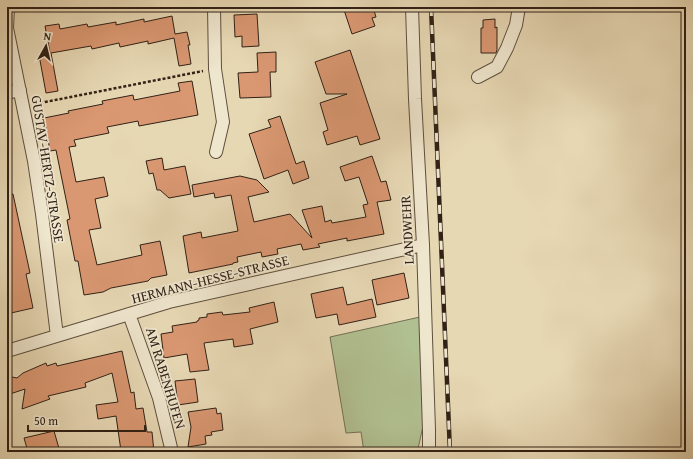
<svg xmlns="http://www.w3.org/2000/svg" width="693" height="459" viewBox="0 0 693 459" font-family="'Gentium Book Plus',serif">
  <rect width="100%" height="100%" fill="#e7d8b4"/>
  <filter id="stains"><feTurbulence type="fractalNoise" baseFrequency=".005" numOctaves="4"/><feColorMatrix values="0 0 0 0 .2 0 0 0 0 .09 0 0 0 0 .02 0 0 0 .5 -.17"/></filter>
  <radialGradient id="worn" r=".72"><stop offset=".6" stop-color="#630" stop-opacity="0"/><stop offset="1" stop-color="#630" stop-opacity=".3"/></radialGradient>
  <!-- green -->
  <path fill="#b1c091" stroke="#717054" d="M420,317L423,426L418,449L412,452H364L361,432L346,433L330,337Z"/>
  <!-- building -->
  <path fill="#da9872" stroke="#312116" d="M343,7H373L376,17L372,18L375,26L352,34Z
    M257,14L259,46L242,47V36L235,37L234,15Z
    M172,16L175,34L187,32L190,45H188L191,64L179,66L174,38L148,44V41L120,47L119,43L92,49L91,46L51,53L58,91L46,93L39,55L50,53L45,26L59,24L60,29L87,24L88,27L116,22V25L144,19V22Z
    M495,19V28L497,27V50L496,53H481V28H483V20Z
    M350,50L380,139L360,145L357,136L327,145L323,132L328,130L320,103L347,94H326L315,62Z
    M276,52V72H270L271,97L240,98L238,73L258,72L257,53Z
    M192,81L198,115L139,126L138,121L107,127L109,133L74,140L76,146L69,147L76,182L104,177L108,196L95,199L101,228L89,230L97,265L142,255L140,245L160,241L167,275L151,278L148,281L111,288L103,292L84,295L78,261H75L67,220L70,219L56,150L50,151L44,118L69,113L68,111L103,104L102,101L133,95L134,100L180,91L178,83Z
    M280,116L296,164L304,161L309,178L293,184L288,170L264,179L249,134L271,127L268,120Z
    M372,156L381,182L386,181L391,200L377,202L384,234L347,241V238L318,244L320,247L303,250L301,244L277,249L278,254L262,257L261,252L237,257L238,262L233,263V264L189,273L183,236L201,232L202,238L238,231L231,195L215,198L214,193L194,197L192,185L240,176L257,180L269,192L248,197L254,222L290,214L312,238L302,210L322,206L325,222L331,220L332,223L366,217L363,205L368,204L359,177L345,181L340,167Z
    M162,158L164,170L185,166L191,194L169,198L160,190H157L153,173L149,174L146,161Z
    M13,194L30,273L26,274L33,308L11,313L7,293V195Z
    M404,273L409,298L377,305L372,280Z
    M343,287L347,305L372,299L376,317L339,325L337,314L316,318L311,294Z
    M274,302L278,322L250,329L253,344L234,347L233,339L204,343L209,370L190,372L187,354L164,358L161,334L173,332L172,326L197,322V321L199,320V318L207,317V314L222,312L223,315L250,312L249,308Z
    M122,351L131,393L134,392L136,409L143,408L147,432H152L154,452L121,451L116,416L98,419L96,405L118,402L112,373L85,383L86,387L48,396L50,399L22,409L25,389L7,395V376L17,378L23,373L46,363L47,366L56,363L57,366Z
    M195,379L198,402L178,405L175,381Z
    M216,408L217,414L221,413L223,430L211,432L212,435L205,436L206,444L188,447L191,427L188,412Z
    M54,431L60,452H28L24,438Z"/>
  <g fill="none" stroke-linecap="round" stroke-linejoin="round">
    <defs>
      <path id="minor" d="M8,7L7,28L34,161L42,214L57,336
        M214,7L215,69L223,122L216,152
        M412,7L415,99L423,245L429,430V452
        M478,77L497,67L507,48L516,25L519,7
        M7,93L20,90
        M129,314L159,398L172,452
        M7,351L169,302L423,245"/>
    </defs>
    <!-- minor casing -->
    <use href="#minor" stroke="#5e4f3e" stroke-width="14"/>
    <!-- path -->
    <path stroke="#312116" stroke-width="2.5" stroke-dasharray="3 2" stroke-linecap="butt" d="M35,104L203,71
      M7,439L11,452"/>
    <!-- minor -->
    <use href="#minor" stroke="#efe6ce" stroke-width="12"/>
    <defs>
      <path id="rail" d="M431,7L450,452"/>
    </defs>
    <!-- rail casing -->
    <use href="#rail" stroke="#312116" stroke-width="4.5"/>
    <!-- rail -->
    <use href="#rail" stroke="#efe6ce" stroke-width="3" stroke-dasharray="9" stroke-linecap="butt"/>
  </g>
  <g text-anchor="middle" stroke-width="3.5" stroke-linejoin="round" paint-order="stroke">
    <!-- street labels -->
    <g font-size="14" fill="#312116" stroke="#efe6ce">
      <text transform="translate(48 169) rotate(81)" y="5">GUSTAV-HERTZ-STRASSE</text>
      <text transform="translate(407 230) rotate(-93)" y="5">LANDWEHR</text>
      <text transform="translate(210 279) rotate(-14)" y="5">HERMANN-HESSE-STRASSE</text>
      <text transform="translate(166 378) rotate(73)" y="5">AM RABENHUFEN</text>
    </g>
  </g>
  <!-- margin -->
  <rect width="693" height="459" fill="none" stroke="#e7d8b4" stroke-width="24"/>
  <rect x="8" y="8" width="677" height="443" fill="none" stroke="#312116" stroke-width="2"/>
  <rect x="12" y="12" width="669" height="435" fill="none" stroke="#312116"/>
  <!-- north arrow -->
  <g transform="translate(46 46) rotate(8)" stroke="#efe6ce" stroke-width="3" paint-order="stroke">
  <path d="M0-3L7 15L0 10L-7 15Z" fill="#312116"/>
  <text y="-6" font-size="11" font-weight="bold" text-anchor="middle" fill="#312116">N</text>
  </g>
  <!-- scale -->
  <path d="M28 425v6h117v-6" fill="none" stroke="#312116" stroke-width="2"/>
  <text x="34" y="425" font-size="12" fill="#312116" stroke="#efe6ce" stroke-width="3" paint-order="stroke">50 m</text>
  <rect width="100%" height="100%" filter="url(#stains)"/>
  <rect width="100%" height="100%" fill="url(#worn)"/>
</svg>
